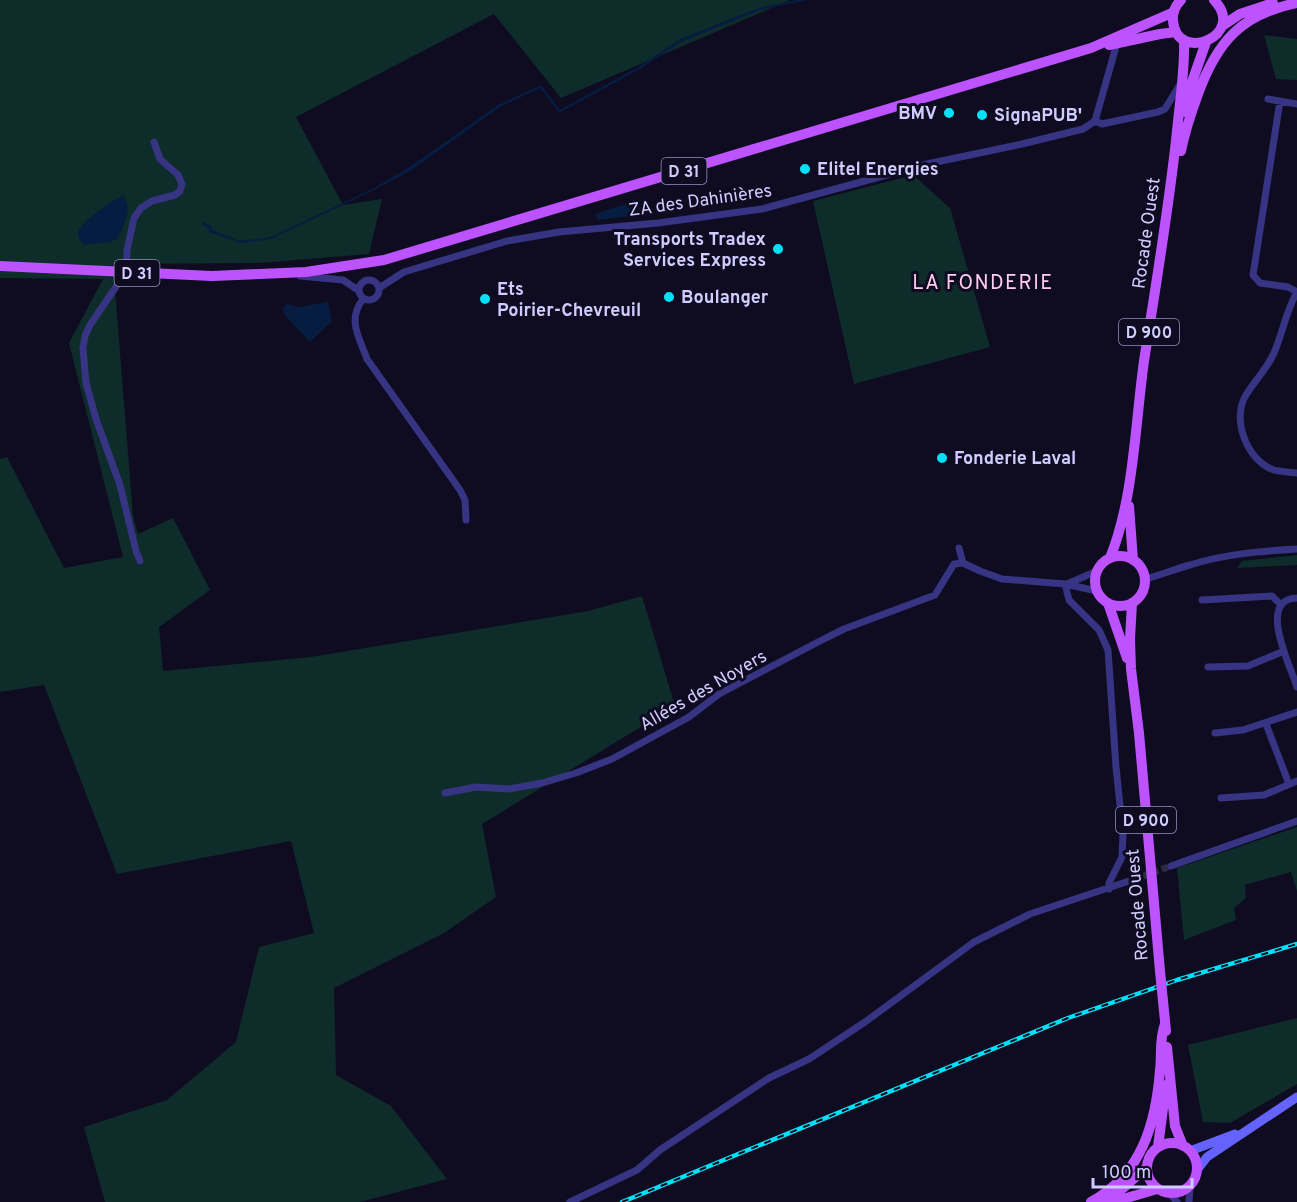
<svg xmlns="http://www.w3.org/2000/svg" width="1297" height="1202" viewBox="0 0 1297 1202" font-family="Overpass,sans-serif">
  <rect width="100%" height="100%" fill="#0f0c21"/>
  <!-- green -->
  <path fill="#0e2c2a" d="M0,0H790L561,98L494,14L296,117L343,205L382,199L369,254L259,263L113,264L133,516L138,534L173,518L210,590L159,627L163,671L311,657L588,611L642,596L675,706L482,824L496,897L444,933L334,988L336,1075L391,1106L447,1179L360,1202H105L84,1127L167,1100L236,1042L259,947L314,933L291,841L117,874L44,685L0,692V459L7,457L64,568L123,557L69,343L103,279L0,278Z
    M1264,35L1297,39V80L1276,79Z
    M913,175L950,208L990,347L854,384L813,201Z
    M1297,555V565L1237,568L1242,561Z
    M1297,827V891L1291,872L1245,885L1246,898L1234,908L1236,920L1184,940L1177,868Z
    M1297,1018V1084L1230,1123L1203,1122L1188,1045Z"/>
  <!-- water -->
  <path fill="#061c40" d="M796,0H808L760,10L681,42L640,69L559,113L540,88L500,107L410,171L374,190L271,239L241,243L209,232V229L202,224L204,222L212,227V230L240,241L271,237L372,189L408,168L498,105L541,85L560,110L638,67L680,39L761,7Z
    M123,196C134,208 123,225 118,238L110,242L84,245C81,241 77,238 78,232C81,222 113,199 123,196Z
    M642,199L646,214L599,220L594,214Z
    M328,302L332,321L310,342L283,313V308L287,304L299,307Z"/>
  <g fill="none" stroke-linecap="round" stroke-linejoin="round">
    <!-- street-tunnel -->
    <path stroke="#2c2942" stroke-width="7" stroke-dasharray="7 3.5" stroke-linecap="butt" d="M1132,880L1171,866"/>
    <!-- street -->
    <path stroke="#363483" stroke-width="7" d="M1268,99L1297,104
      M1280,101L1253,275L1260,283L1288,287L1297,292C1286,311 1283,332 1274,353C1267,369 1255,380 1246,395C1231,419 1247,461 1274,470C1281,472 1290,472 1297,473
      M1095,121L1102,124L1158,112L1165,109L1179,86
      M300,276L343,280L358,290
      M359 290a10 10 0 1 1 20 0a10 10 0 1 1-20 0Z
      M379,288L404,272L507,241L559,232L658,223L762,209L927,164L1022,144L1083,129L1095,121L1117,43
      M363,299C347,320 359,337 367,359L460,490L465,500L466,520
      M959,548L963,563
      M140,561L136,551L120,485L96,419L86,383L83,348L85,336L90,325L126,272L127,250L134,218L141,208L152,201L175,195L180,191L182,184L178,175L160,159L154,142
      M1145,579C1161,575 1175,569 1190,565C1224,554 1262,551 1297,549
      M1065,584L1069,600L1099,630L1108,650L1116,767L1123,834L1122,857L1109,883V889
      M1067,584L1097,571
      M1297,598C1256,599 1291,667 1297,687
      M1202,600L1272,596L1281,605
      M1208,667L1248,666L1284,651
      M1266,724L1289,784
      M1215,733L1243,730L1297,712
      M445,793L476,787L509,789L542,783L576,773L612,759L689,717L719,694L818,642L844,629L935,595L954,564L963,563L980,571L1002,579L1065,584L1097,591
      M1221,798L1264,795L1297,781
      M1171,866L1297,821
      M1169,1193L1177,1202
      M570,1202L637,1170L660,1150L769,1078L809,1059L865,1022L974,942L1030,914L1132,880
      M1189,1202L1190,1186"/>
    <!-- secondary -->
    <path stroke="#6563ff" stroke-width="9" d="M1190,1151L1235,1134
      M1197,1170L1207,1157L1297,1097"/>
    <!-- primary -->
    <path stroke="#bd53ff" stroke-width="10" d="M1181,0C1175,6 1172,13 1173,21C1177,65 1248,35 1214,0
      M1222,26L1240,14L1273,3
      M1109,45L1160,34L1176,32
      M1185,112L1192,82L1206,42
      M1181,151C1185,131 1191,113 1198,94C1217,42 1241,14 1297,3
      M0,266L212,276L306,272L384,260L1091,48L1174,12
      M1129,506L1133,560
      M1095 581a25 25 0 1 1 50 0a25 25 0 1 1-50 0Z
      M1110,558C1134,499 1135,425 1144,361C1156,284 1169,208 1177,131C1180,100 1185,70 1184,40
      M1108,603L1127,658
      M1132,603L1130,639L1131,669L1139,733L1160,971
      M1163,1001L1166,1031
      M1167,1047L1175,1126L1183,1146
      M1147 1168a25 25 0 1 1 50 0a25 25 0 1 1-50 0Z
      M1158,1147L1166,1085
      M1104,1199L1122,1189L1147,1167
      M1091,1202C1142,1174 1156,1123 1160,1070C1162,1054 1159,1039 1165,1024
      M1113,1202L1157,1189"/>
    <defs>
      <path id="rail" d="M622,1202L1068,1018L1177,980L1297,944"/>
    </defs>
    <!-- rail casing -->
    <use href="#rail" stroke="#00e1f7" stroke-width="4.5"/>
    <!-- rail -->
    <use href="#rail" stroke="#0f0c21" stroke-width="2" stroke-dasharray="7" stroke-linecap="butt"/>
    <!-- primary-bridge -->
    <path stroke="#bd53ff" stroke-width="10" d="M1160,971L1163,1001"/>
  </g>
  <!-- markers -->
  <g fill="#00e1f7" stroke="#0f0c21" stroke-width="2">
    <circle cx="949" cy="113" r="6"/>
    <circle cx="982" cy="115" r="6"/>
    <circle cx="805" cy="169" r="6"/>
    <circle cx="778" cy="249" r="6"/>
    <circle cx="669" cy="297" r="6"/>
    <circle cx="485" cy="299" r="6"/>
    <circle cx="942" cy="458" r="6"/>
  </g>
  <g text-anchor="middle" stroke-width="6" stroke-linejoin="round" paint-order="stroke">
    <!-- shield labels -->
    <g fill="#0f0c21" stroke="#9792bc" stroke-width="1.5">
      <rect x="661.5" y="158" width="45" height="26" rx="4.5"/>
      <rect x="114.5" y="260" width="45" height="26" rx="4.5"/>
      <rect x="1119" y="319" width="60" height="26" rx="4.5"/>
      <rect x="1116" y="807" width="60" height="26" rx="4.5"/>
    </g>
    <g font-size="16" font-weight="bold" fill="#d1ccff">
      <text x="684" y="177">D 31</text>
      <text x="137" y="279">D 31</text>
      <text x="1149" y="338">D 900</text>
      <text x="1146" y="826">D 900</text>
    </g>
    <!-- poi labels -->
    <g font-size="18" font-weight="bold" fill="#d1ccff" stroke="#0f0c21" text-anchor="start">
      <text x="937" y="119" text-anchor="end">BMV</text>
      <text x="994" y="121">SignaPUB'</text>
      <text x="817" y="175">Elitel Energies</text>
      <text x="766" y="245" text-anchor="end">Transports Tradex<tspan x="766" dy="21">Services Express</tspan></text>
      <text x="497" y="295">Ets<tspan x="497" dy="21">Poirier-Chevreuil</tspan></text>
      <text x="681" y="303">Boulanger</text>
      <text x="954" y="464">Fonderie Laval</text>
    </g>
    <!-- street labels -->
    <g font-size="18" fill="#d1ccff" stroke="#0f0c21">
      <text transform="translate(700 200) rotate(-8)" y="6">ZA des Dahinières</text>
      <text transform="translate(1146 233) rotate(-82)" y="6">Rocade Ouest</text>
      <text transform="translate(703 690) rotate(-30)" y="6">Allées des Noyers</text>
      <text transform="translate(1137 905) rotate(-95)" y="6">Rocade Ouest</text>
    </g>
    <!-- neighbourhood labels -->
    <g font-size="20" letter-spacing="1.5" fill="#ffceee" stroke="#0f0c21">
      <text x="983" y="289">LA FONDERIE</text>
    </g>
  </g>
  <!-- scale -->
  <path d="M1093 1178v9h99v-9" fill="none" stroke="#d1ccff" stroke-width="3"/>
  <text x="1102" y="1178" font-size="18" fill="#d1ccff" stroke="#0f0c21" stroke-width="4.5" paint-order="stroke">100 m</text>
</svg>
